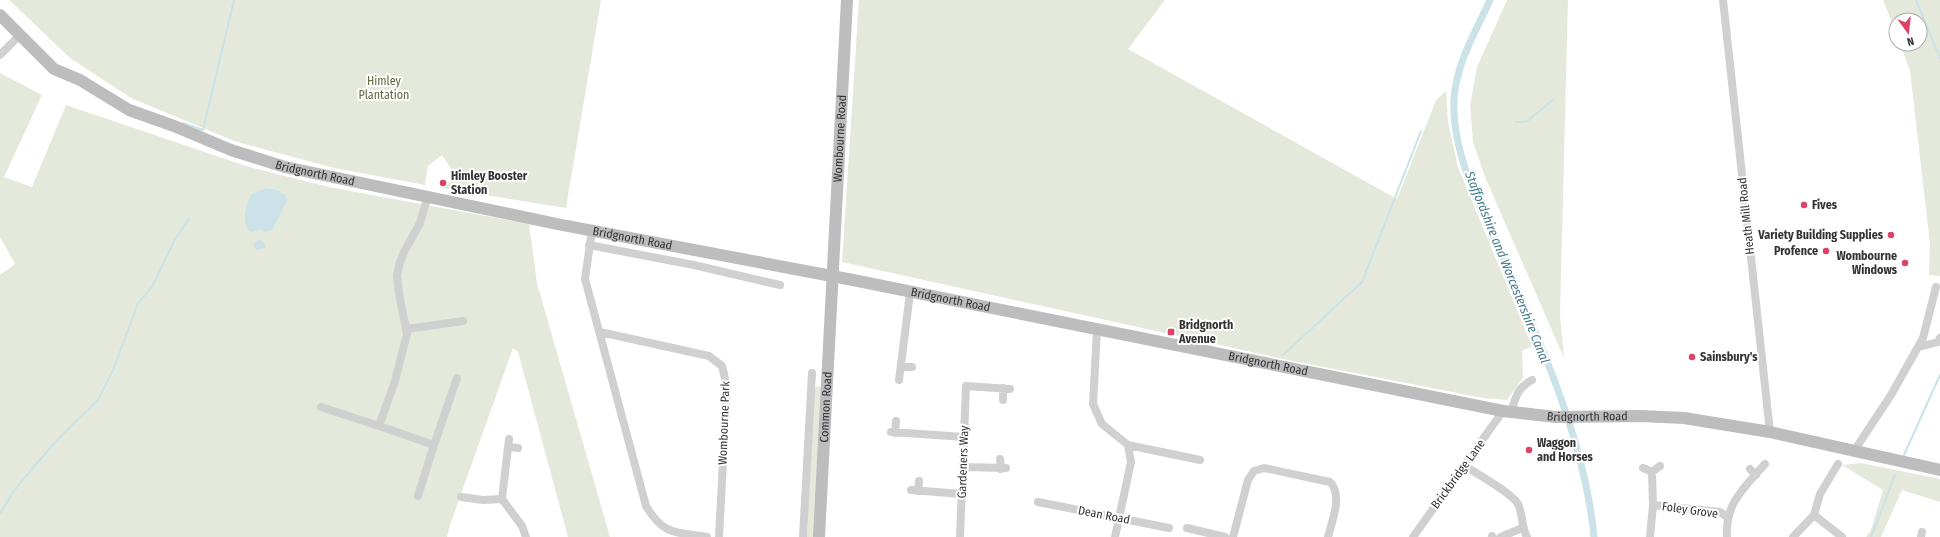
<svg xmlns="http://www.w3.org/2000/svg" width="1940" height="537" viewBox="0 0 1940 537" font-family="'Fira Sans Condensed',sans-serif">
  <rect width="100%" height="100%" fill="#fff"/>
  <!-- green -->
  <path fill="#e4e9dc" d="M9,0H601L566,208L441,188L457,178L442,155L428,166L425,185L334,168L234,141L131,98L70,58Z
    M859,0H1165L1128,49L1397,199L1436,100L1446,91L1448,122L1458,167L1532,346L1522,351L1523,378L1507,400L1483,398L1283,359L842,262Z
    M1507,0H1568L1560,315L1564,358L1485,177L1473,142L1470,105L1477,67Z
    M1883,0H1940V276L1929,275L1930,244L1910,71L1900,44H1920V20H1896V33Z
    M0,73L42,95L4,177L32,187L66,105L249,167L329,187L529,224L537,283L610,537H568L518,352L513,348L450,525L447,537H0V275L15,264L0,237Z
    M818,386L822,388L814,537H807L814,388Z
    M1861,463L1940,479V502L1902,490L1881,537H1866L1871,530L1883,490L1842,465Z"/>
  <!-- water -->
  <path fill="#cae2e8" d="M266,188L277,190L285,195L287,201L272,230L266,232L260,229L251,232C240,224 246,203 252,194Z
    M260,239L266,246L265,248L256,250L253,244Z"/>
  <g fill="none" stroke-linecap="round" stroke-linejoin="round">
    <!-- stream -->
    <path stroke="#cae2e8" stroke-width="2" d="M1916,0L1940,58
      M1516,122H1526L1554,99
      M181,124L183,123L203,130L234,0
      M1283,355L1362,282L1421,131
      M1904,455L1940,375
      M0,514L13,492L31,470L60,437L98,400L114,368L138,303L152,287L175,239L189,219
      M1871,537L1895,475"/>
    <!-- canal -->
    <path stroke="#cae2e8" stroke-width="7" d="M1490,0C1476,31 1456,64 1454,99C1451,161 1491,228 1515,284C1549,363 1586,451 1594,537"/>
    <!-- street -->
    <path stroke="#d0d0d0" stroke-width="8" d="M1723,0L1770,432
      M0,55L19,36
      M428,196L420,223L404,252L399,265L397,276L399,294L407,334L395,381L379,426L434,445L457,378
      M592,230L585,279L646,506C664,536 676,532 707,537
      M589,245L694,265L780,285
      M407,329L463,321
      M1097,330L1093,404L1102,424L1128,445L1131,462L1115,537
      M600,332L709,356L722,366L727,387L719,537
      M1919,347L1938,342L1940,338
      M901,367H912
      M899,380L910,293
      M1003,400V388
      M321,407L379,426
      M1511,412C1516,397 1517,388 1532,380
      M891,432L964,437
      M895,433L896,421
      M509,439L502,499L522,526L526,537
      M1128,445L1200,460
      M508,447L518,448
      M1854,451L1891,395L1923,338L1936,287
      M1000,459L1001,469
      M1465,466C1476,473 1513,494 1518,504C1523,515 1521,526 1527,537
      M963,467L1006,468
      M1643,468L1652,472L1660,466
      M1750,469L1756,475
      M911,490L962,494
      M918,491L919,481
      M418,496L434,445
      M461,497L483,500L502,499
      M1038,502L1169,528
      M1653,505L1720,512L1727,517
      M1814,515L1842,537
      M1187,528L1225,537
      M1492,536L1493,537
      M803,537L812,373
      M960,537L966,386L1010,389
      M1233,537L1248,480L1254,471L1264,468L1330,482C1343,495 1332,521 1328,537
      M1413,537L1503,411
      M1501,537L1522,528
      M1650,537L1653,505L1652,472
      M1727,537C1725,503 1744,488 1765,464
      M1793,537L1814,515L1820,494L1838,464
      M1921,537L1922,532"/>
    <!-- secondary -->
    <g stroke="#bdbdbd" stroke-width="12">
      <path id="s1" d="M0,15L54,69L80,80L129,110L174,126L231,150L285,167L557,224L853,280L1503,411L1556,417L1640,416L1684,418L1770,432L1940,470"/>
      <path id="s2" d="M819,537L847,0"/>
    </g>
  </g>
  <!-- markers -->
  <g fill="#dd4265" stroke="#fff" stroke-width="1.5">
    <circle cx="443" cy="183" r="4"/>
    <circle cx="1804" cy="205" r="4"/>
    <circle cx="1891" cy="235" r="4"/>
    <circle cx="1826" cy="251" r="4"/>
    <circle cx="1905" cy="263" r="4"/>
    <rect x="1167" y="328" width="8" height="8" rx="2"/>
    <circle cx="1692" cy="357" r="4"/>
    <circle cx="1529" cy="450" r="4"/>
  </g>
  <g text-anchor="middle" stroke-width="4" stroke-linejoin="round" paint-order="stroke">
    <!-- park labels -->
    <g font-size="12" fill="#5c6d41" stroke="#fff">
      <text x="384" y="85">Himley<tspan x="384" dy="14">Plantation</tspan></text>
    </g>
    <!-- street labels -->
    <g font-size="12" fill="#333" stroke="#fff">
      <text dy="4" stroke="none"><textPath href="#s2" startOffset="399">Wombourne Road</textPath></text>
      <text dy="4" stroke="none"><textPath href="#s1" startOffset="359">Bridgnorth Road</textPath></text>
      <text transform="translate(1746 216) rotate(-96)" y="4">Heath Mill Road</text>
      <text dy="4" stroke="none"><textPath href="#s1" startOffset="683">Bridgnorth Road</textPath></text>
      <text dy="4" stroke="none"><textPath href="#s1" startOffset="1007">Bridgnorth Road</textPath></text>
      <text dy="4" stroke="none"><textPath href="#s1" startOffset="1331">Bridgnorth Road</textPath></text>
      <text dy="4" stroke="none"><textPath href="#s2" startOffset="130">Common Road</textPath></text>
      <text dy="4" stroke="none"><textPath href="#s1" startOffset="1655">Bridgnorth Road</textPath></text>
      <text transform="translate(724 423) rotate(-88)" y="4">Wombourne Park</text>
      <text transform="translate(963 462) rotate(-88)" y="4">Gardeners Way</text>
      <text transform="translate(1458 474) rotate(-54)" y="4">Brickbridge Lane</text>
      <text transform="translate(1690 510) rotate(8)" y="4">Foley Grove</text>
      <text transform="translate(1104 515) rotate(11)" y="4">Dean Road</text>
    </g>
    <!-- poi labels -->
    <g font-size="12" font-weight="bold" fill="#333" stroke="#fff" text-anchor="start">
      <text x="451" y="180">Himley Booster<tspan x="451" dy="14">Station</tspan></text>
      <text x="1812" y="209">Fives</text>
      <text x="1883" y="239" text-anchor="end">Variety Building Supplies</text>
      <text x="1818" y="255" text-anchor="end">Profence</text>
      <text x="1897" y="260" text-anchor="end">Wombourne<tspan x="1897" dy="14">Windows</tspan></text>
      <text x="1179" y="329">Bridgnorth<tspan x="1179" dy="14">Avenue</tspan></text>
      <text x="1700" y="361">Sainsbury's</text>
      <text x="1537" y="447">Waggon<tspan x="1537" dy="14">and Horses</tspan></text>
    </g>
    <!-- water labels -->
    <g font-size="13" font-style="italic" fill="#417a8c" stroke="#fff">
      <text transform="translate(1508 267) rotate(68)" y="5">Staffordshire and Worcestershire Canal</text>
    </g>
  </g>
  <!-- north arrow -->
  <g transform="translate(1908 32) rotate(165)"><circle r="19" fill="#ffffff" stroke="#adadad"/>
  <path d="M0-3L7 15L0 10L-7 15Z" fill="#dd4265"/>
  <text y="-6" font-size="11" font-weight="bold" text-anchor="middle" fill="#333333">N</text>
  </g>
</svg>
